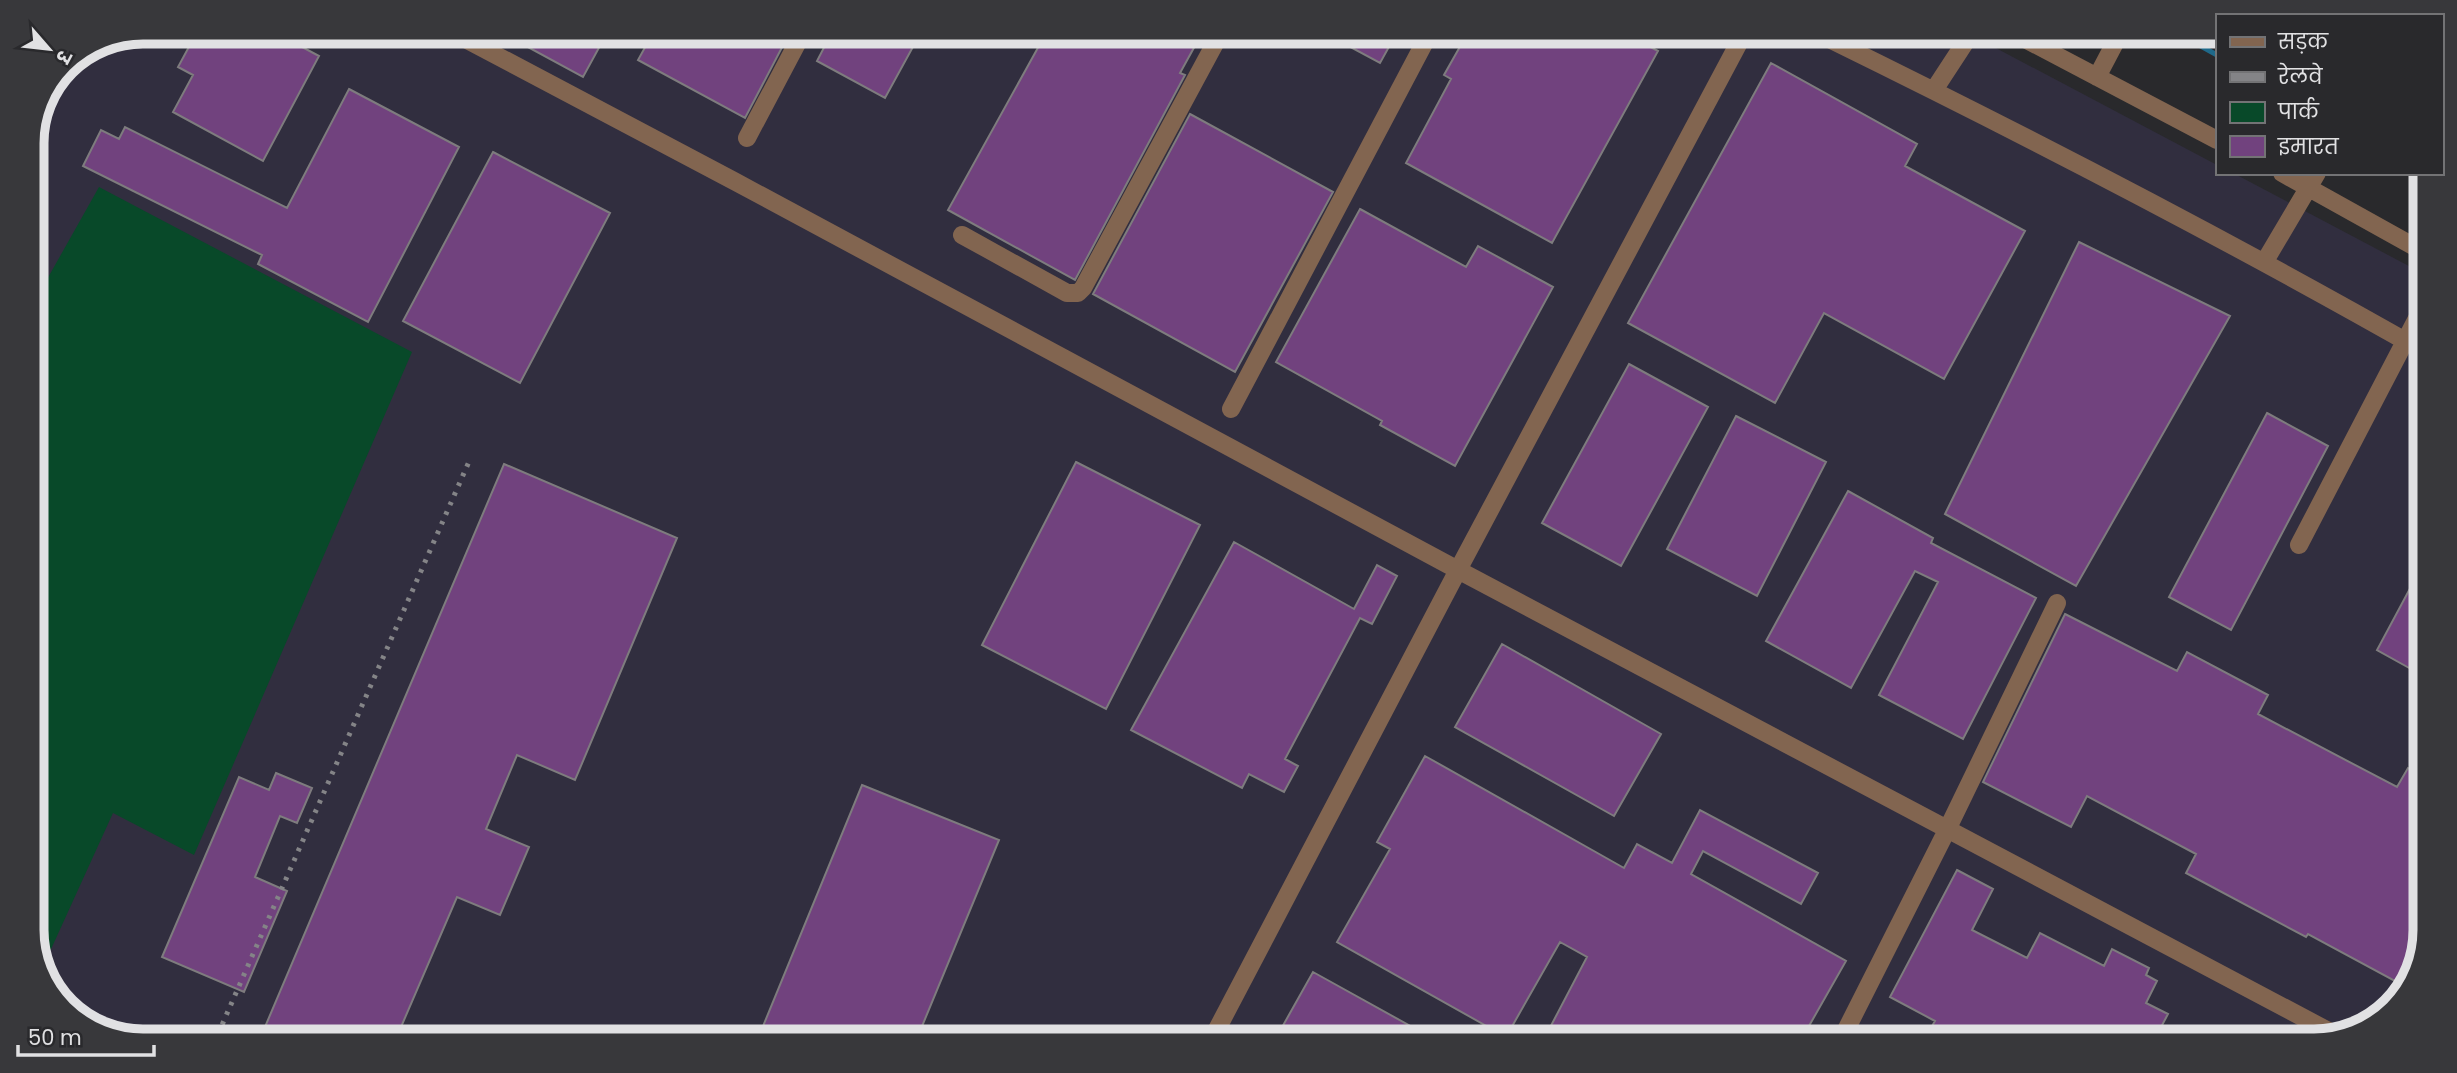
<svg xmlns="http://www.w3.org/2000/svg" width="2457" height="1073" viewBox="0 0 2457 1073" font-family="Poppins,'Noto Sans Devanagari',sans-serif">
  <rect width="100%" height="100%" fill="#29292c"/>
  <!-- industrial -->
  <path fill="#312e3f" d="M142,32L1977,38L2217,165V173H2233L2424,274L2417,973L2377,1023L2315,1041L100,1033L54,998L32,938V135L64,64Z"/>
  <!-- green -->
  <path fill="#084929" d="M99,187L412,352L194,855L113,813L47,958L32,935V306Z"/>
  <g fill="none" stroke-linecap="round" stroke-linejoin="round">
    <!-- stream -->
    <path stroke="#1f698a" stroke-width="5" d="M2188,39L2217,55"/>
  </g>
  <!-- building -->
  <path fill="#71427e" stroke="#7e7c7e" stroke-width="2" d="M197,32H274L319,56L263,161L173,112L193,75L178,67Z
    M502,33H607L583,77Z
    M653,33L789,34L745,118L638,60Z
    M831,34H920L885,98L817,61Z
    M1045,35H1201L1180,73L1185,75L1075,280L948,210Z
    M1330,36H1395L1380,63Z
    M1466,36L1632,37L1658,51L1552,243L1406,163L1451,79L1444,75Z
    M1771,63L1917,144L1905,166L2025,231L1944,379L1824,313L1775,403L1628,323Z
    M349,89L459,147L368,322L258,264L262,255L83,166L101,130L119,139L125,127L287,208Z
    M1190,114L1333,192L1235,372L1093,294Z
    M493,152L610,213L520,383L403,321Z
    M1360,209L1466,267L1478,246L1553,287L1455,466L1380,425L1382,421L1276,362Z
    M2079,242L2230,316L2076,586L1945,514Z
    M1629,364L1708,407L1621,566L1542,523Z
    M2267,413L2328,446L2231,630L2169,597Z
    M1736,416L1826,462L1757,596L1667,549Z
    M1076,462L1200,525L1106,709L982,645Z
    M504,464L677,538L575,780L517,755L486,829L529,847L500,915L457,897L398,1034H262Z
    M1848,491L1933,538L1931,543L2036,598L1963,739L1879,695L1938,582L1915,571L1851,688L1766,641Z
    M1234,542L1354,609L1377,565L1397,576L1372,624L1360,618L1285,759L1298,766L1284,792L1249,774L1242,788L1131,730Z
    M2421,568L2420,652L2411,669L2377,650Z
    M2065,614L2177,671L2187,652L2268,695L2258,714L2397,787L2408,768L2419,774L2417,973L2406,987L2308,934L2306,937L2186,873L2196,854L2087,796L2071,827L1983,782Z
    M1502,644L1661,734L1614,816L1455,727Z
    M1425,756L1624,868L1637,844L1672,863L1700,810L1818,873L1801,904L1703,851L1691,874L1846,961L1801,1040L1544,1039L1587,957L1560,942L1506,1037L1337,942L1390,849L1377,842Z
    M276,773L312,788L297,823L280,816L255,877L287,891L244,992L162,957L239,777L269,790Z
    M862,785L999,840L918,1036H759Z
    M1957,870L1993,889L1972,930L2027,958L2040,933L2104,966L2112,949L2149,968L2146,975L2157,981L2146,1003L2168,1014L2160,1029L2183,1041L1924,1040L1935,1021L1890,997Z
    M1313,972L1432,1038H1276Z"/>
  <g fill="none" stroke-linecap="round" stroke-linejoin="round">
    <!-- minor -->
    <path stroke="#826550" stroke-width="18" d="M454,33L734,181L1458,570L2336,1035
      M1827,38C2029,137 2228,240 2423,351
      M2025,39L2217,140
      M2097,77L2117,39
      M1934,90L1968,38
      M48,99L68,62
      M747,138L802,34
      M2282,173L2424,252
      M962,235L1067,293H1078L1083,288L1219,36
      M2265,261L2317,173
      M1231,409L1428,36
      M2299,545L2424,305
      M2418,740L2419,737
      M1213,1037L1458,570L1742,37
      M1841,1040L1947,830L2057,603"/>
    <!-- rail -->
    <path stroke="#848487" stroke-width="5" stroke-dasharray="3.5 7" stroke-linecap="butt" d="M218,1034L471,457"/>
  </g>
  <!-- crop -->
  <path d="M0 0H2457V1073H0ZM143 44H2314A99 99 0 0 1 2413 143V930A99 99 0 0 1 2314 1029H143A99 99 0 0 1 44 930V143A99 99 0 0 1 143 44Z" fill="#38383b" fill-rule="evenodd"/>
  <path fill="none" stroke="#e1e1e3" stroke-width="9" d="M143 44H2314A99 99 0 0 1 2413 143V930A99 99 0 0 1 2314 1029H143A99 99 0 0 1 44 930V143A99 99 0 0 1 143 44Z"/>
  <!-- legend -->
  <rect x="2216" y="14" width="228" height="161" fill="#29292c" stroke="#737375" stroke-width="2"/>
  <rect x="2230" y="37" width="35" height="10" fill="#826550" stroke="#737375" stroke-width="2"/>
  <text x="2278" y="49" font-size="21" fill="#e1e1e3">सड़क</text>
  <rect x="2230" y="72" width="35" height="10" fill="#848487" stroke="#737375" stroke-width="2"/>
  <text x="2278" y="84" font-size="21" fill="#e1e1e3">रेलवे</text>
  <rect x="2230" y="102" width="35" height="21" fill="#084929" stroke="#737375" stroke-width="2"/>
  <text x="2278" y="119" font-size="21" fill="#e1e1e3">पार्क</text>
  <rect x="2230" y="136" width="35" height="21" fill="#71427e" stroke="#737375" stroke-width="2"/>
  <text x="2278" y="154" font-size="21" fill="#e1e1e3">इमारत</text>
  <!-- north arrow -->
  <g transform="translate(49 49) rotate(118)" stroke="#29292c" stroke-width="5" paint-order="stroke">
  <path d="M0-5L12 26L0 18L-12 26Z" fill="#e1e1e3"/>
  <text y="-10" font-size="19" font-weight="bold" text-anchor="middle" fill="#e1e1e3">उ</text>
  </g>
  <!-- scale -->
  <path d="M18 1045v10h136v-10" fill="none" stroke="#e1e1e3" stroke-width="3.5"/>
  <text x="28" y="1045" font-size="21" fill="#e1e1e3" stroke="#29292c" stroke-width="5" paint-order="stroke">50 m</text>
</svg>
